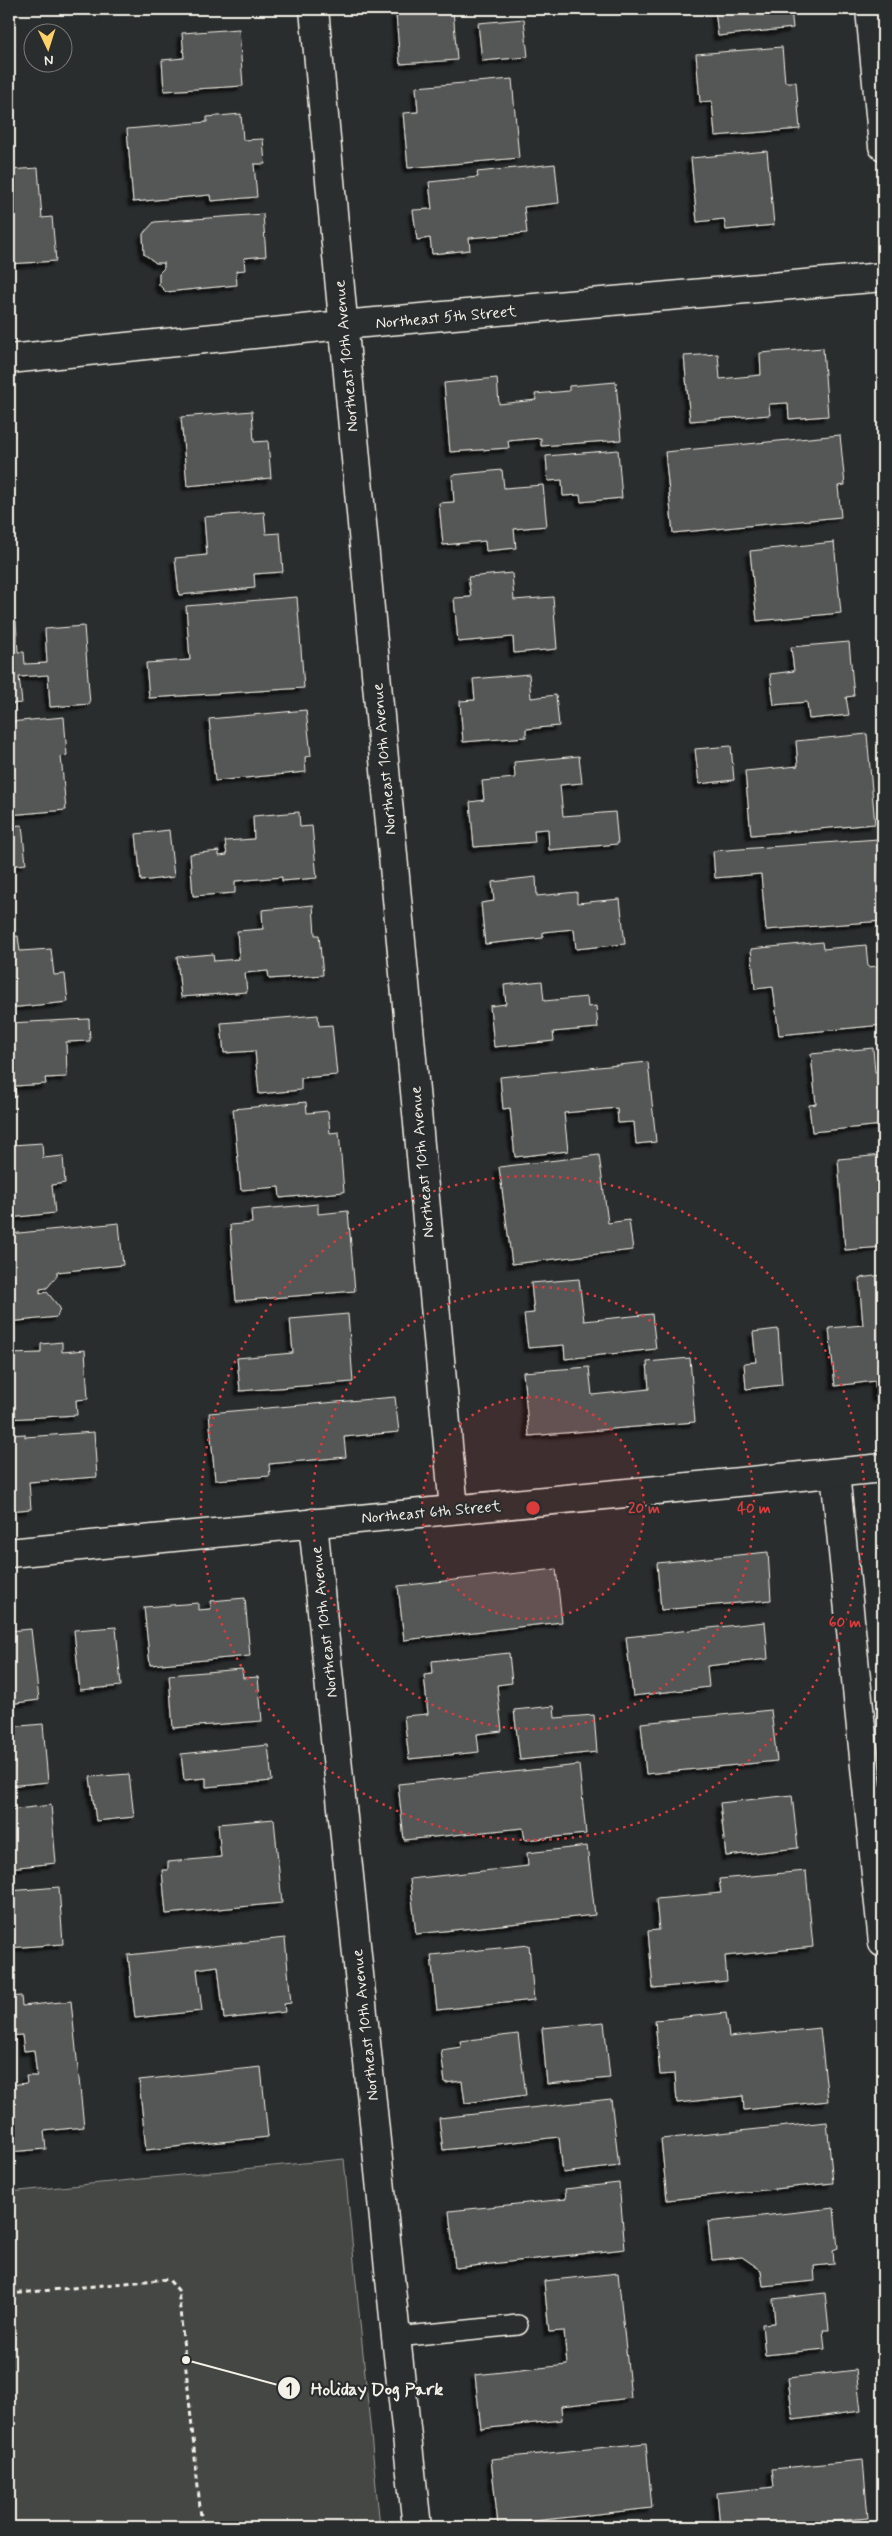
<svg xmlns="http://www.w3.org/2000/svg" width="892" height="2536" viewBox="0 0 892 2536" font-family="Mynerve,sans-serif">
  <defs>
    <filter id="shadow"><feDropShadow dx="-4.5" dy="4.5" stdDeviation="1" flood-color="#0009"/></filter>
  </defs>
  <rect width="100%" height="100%" fill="#2a2d2e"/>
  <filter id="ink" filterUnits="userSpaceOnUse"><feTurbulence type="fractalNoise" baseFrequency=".02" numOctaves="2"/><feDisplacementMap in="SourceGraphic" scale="10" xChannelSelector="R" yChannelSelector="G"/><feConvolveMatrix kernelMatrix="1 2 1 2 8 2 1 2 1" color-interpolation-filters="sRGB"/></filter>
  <g filter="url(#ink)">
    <!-- green -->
    <path fill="#444645" stroke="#9c9c96" d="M344,2159L380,2527H9V2192Z"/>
    <!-- building -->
    <path fill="#555756" stroke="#f4f1e8" filter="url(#shadow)" d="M403,9H453L457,60L400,64L396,14L403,13Z
      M715,9H791L793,28L718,36Z
      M524,19L528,57L482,61L478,23Z
      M9,24L14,68L9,69Z
      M239,29L243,86L164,91L162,60L184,58L182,33Z
      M782,47L785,82H796L800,129L715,136L712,101L700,102L696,54Z
      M512,79L519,158L408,168L403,113L418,112L416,87Z
      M241,114L243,140L263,139L265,164H254L257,197L211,201L210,195L133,202L127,129L207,122V117Z
      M767,151L774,225L726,230L724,219L697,222L691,158Z
      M555,164L559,203L524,207L527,233L469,238L470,250L432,254L430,238L417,240L413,210L432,209L429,182L478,177L477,172Z
      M38,168L42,218L52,217L56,261L9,264V170Z
      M263,214L266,256L244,258L245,270L236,271L237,285L166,292L159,285V273L164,268V263H156L144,254L143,234L154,222Z
      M823,348L828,416L789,419L788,403L769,404L770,415L690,421L684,356L718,354L720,379L761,375L760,353Z
      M497,378L499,404L536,400L535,394L569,391V386L616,382L621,440L541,446V438L508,441L509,448L450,452L444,383Z
      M252,411L254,442L268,441L271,478L187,486L181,417Z
      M840,435L845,485L838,486L841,517L673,533L665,452Z
      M618,450L622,498L581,502L580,495L563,496L562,480L548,481L546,456Z
      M502,470L504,488L543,485L547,526L514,529L516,548L486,551L485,541L443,545L439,503L454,502L452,475Z
      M264,512L266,534L280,533L283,572L254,574L255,588L179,595L175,558L207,555L204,517Z
      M834,542L841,613L757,621L750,551Z
      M512,573L514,600L553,597L557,649L514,653L513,637L458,642L454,598L471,597L468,577Z
      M297,597L304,688L149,698L146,663L190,660L186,606Z
      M16,621L18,652H24L25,664L47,663L45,629L84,626L90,704L50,707L48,675L19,677L22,703L9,704V622Z
      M849,642L854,696L846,697L849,715L809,719L807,702L774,705L770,674L794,671L791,647Z
      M529,674L531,698L556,695L559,726L526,729V737L463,742L460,701L475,700L473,679Z
      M306,710L311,756L305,757L306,772L215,781L209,719Z
      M64,717L67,755L61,756L66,810L9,815V722Z
      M867,734L875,824L751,835L745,771L798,766L796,741Z
      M731,746L734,780L699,784L695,749Z
      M579,756L582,783L560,785L563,816L615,812L618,844L549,850L548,829L534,830L535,842L474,847L470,802L484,800L482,781L515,778L514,762Z
      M299,812L300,827L312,826L317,878L282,881V877L235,881V893L193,896L190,854L219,851V856L227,855L225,841L254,839L253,816Z
      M22,825L26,864L9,866V826Z
      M169,830L174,877L141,881L136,834Z
      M878,839L883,921L766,930L761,874L715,878L713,851Z
      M536,877L537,896L577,892V903L620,899L625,944L576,949L574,929L543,932V938L485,944L481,903L494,901L492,882Z
      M313,905L315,935H319L323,975L269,979L268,971L245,973L247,992L181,997L177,957L213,954L214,961L239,959L237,931L263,929L262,910Z
      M18,936L20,951L51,949L54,975L65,974L68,1002L9,1008V937Z
      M822,942L823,949L866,945L868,967L879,966L883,1025L779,1035L773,987L755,989L751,949Z
      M542,981L544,1001L587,997L588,1007L596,1006L598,1028L553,1032L554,1041L494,1047L490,1006L506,1004L504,985Z
      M318,1015L319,1026L332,1025L337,1075L301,1078V1090L259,1094L255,1051L224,1053L221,1023Z
      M89,1019L90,1041L66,1042L67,1077L45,1078L46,1084L15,1086L16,1097L9,1098V1023Z
      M873,1048L875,1072H883V1125L812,1132L809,1105L816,1104L811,1054Z
      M648,1062L656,1142L636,1144L634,1122L618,1123L617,1108L564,1113L568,1151L515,1157L510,1108L503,1109L500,1077Z
      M306,1102L307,1113L328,1111L330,1133L339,1132L344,1192L280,1198L279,1187L241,1190L233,1109Z
      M9,1137H11L12,1145L42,1143L43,1158L63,1156L65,1183L52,1185L55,1213L9,1218Z
      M599,1155L608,1223L629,1220L633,1250L512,1264L499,1167Z
      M883,1155V1247L845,1250L838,1159Z
      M318,1204V1214L348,1211L355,1291L236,1301L230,1225L252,1223L251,1210Z
      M119,1223L123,1265L57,1272V1276L47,1288L40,1289V1294L47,1292L60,1308L57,1317L9,1322V1234Z
      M883,1275V1396L876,1397L875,1381L835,1386L829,1328L863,1325L859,1278Z
      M579,1279L584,1321L652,1314L656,1349L565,1359L564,1345L528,1348L524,1314L534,1313L531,1283Z
      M348,1314L353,1382L240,1391L237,1358L293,1353L290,1319Z
      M778,1329L782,1385L746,1389L744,1363L756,1362L753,1332Z
      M62,1342V1352L85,1350L88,1399L76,1400L77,1415L9,1419V1354L41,1353V1344Z
      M690,1358L695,1422L529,1436L523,1372L589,1367L592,1395L649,1389L647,1362Z
      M395,1397L399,1432L344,1437L346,1457L269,1464L270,1476L215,1480L209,1413Z
      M94,1432L97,1477L29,1482L31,1509L9,1511V1435L25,1434V1437Z
      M768,1552L771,1600L661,1610L657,1563Z
      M556,1569L562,1622L404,1640L398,1586Z
      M245,1598L250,1656L150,1665L144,1607L198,1603V1610L211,1609L210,1601Z
      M765,1622L768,1659L707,1666L709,1687L633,1696L626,1637Z
      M116,1627L121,1686L80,1690L74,1630Z
      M31,1629L39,1700L9,1704V1631Z
      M509,1653L512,1683L497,1685L502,1731L477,1734L479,1752L409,1759L404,1716L428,1714L424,1675L433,1674L432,1661Z
      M242,1669L243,1678L258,1677L262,1721L173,1728L169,1675Z
      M554,1706L555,1718L594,1715L597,1752L520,1760L514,1710Z
      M771,1710L777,1761L646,1774L641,1723Z
      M43,1724L48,1782L9,1786V1727Z
      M268,1745L272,1781L206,1787V1778L184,1780L181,1754Z
      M579,1765L586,1834L525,1840L523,1828L404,1840L398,1784Z
      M129,1774L134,1817L96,1821L90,1777Z
      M792,1795L798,1848L726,1856L720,1803Z
      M51,1805L56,1863L9,1868V1810Z
      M274,1819L282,1903L166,1914L162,1870H168V1862L221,1857L218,1824Z
      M587,1846L595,1915L416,1934L410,1879L528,1866L527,1853Z
      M806,1871L813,1947L725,1956L727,1981L653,1988L648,1931L659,1930L656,1899L721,1893L719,1879Z
      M59,1887L63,1944L9,1948V1891Z
      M285,1938L291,2003L284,2004L285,2012L224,2019L218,1966L197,1969L202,2011L135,2018L128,1955Z
      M529,1945L534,2000L437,2010L431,1955Z
      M21,1996L22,2006L71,2001L84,2127L44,2131L46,2149L9,2152V2085L27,2083L26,2076H37L34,2050L24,2051L22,2035L9,2036V1997Z
      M726,2013L729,2037L820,2028L828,2101L744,2110L743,2096L677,2103L675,2074L660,2075L655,2020Z
      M604,2022L610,2078L547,2084L542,2028Z
      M518,2034L526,2095L465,2103L462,2081L445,2083L441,2050L461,2047L460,2041Z
      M261,2067L268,2137L146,2150L139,2080Z
      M611,2099L619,2166L563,2173L559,2137L443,2150L439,2118Z
      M827,2122L833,2183L667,2200L661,2139Z
      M619,2183L625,2249L455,2268L449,2211L566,2199L565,2189Z
      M834,2208L838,2248L833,2250L834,2264L814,2266L815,2281L763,2286L761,2270L742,2257L712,2260L708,2222Z
      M618,2273L631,2398L561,2406L562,2420L481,2429L475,2375L567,2365L564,2331L549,2332L544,2281Z
      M825,2293L829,2330H823L825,2349L765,2355L762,2324L775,2323L773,2299Z
      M856,2370L861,2411L793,2420L788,2378Z
      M646,2443L652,2508L498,2525L491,2459Z
      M863,2460L868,2518L772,2527H720L717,2493L774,2487L772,2469Z"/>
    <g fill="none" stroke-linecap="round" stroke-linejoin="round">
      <defs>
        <path id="service" d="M396,2337L518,2325"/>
        <path id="minor" d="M314,9L454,1509
          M870,9L883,146
          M9,359L342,325L883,277
          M835,1473L883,1943
          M313,1523L396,2337L417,2527"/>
        <path id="tertiary" d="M9,1553L883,1468"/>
      </defs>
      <!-- service casing -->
      <use href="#service" stroke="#f4f1e8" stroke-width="22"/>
      <!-- minor casing -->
      <use href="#minor" stroke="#f4f1e8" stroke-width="31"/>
      <!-- tertiary casing -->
      <use href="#tertiary" stroke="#f4f1e8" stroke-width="31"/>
      <!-- path -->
      <path stroke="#f4f1e8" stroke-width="3" stroke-dasharray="5 4" stroke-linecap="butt" d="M9,2294L168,2279L178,2290L202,2527"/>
      <!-- service -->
      <use href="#service" stroke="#2a2d2e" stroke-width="19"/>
      <!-- minor -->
      <use href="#minor" stroke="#2a2d2e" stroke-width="28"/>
      <!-- tertiary -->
      <use href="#tertiary" stroke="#2a2d2e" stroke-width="28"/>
    </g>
  </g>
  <!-- distance rings -->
  <circle cx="533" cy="1508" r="111" fill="#d93c3b" fill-opacity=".12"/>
  <g fill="none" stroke="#d93c3b" stroke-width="2.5" stroke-dasharray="2.5 5">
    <circle cx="533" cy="1508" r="111"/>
    <circle cx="533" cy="1508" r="221"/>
    <circle cx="533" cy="1508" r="332"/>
  </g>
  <g text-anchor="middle" stroke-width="4.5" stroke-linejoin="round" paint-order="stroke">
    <!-- street labels -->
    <g font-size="16" fill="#f4f1e8" stroke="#2a2d2e">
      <text transform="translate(446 316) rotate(-5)" y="6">Northeast 5th Street</text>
      <text transform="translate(345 356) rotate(-95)" y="6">Northeast 10th Avenue</text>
      <text transform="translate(383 759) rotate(-95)" y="6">Northeast 10th Avenue</text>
      <text transform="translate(421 1162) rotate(-95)" y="6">Northeast 10th Avenue</text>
      <text transform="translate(431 1511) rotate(-5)" y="6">Northeast 6th Street</text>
      <text transform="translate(323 1622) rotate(-96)" y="6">Northeast 10th Avenue</text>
      <text transform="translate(364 2025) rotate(-96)" y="6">Northeast 10th Avenue</text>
    </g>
  </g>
  <circle cx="533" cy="1508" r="8" fill="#d93c3b" stroke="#2a2d2e" stroke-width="2.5"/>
  <g font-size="15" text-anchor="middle" font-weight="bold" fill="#d93c3b" stroke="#2a2d2e" stroke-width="4.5" stroke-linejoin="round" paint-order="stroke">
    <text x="644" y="1513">20 m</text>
    <text x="754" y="1513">40 m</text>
    <text x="845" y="1627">60 m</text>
  </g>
  <!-- callouts -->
  <path fill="none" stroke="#f4f1e8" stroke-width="2" d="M186 2360L289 2388"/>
  <g fill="#f4f1e8" stroke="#2a2d2e" stroke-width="2">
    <circle cx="186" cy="2360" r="5"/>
    <circle cx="289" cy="2388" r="12"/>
  </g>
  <g font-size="15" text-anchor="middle" font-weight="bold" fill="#111">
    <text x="289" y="2394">1</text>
  </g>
  <g font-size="18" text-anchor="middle" font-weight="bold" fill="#f4f1e8" stroke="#2a2d2e" stroke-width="4.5" stroke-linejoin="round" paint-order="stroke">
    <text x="377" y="2395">Holiday Dog Park</text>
  </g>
  <!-- margin -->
  <rect width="892" height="2536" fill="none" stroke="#2a2d2e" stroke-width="30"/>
  <rect x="15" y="15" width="862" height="2506" fill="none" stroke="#f4f1e8" stroke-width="2" filter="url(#ink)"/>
  <!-- north arrow -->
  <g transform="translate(48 48) rotate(176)"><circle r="24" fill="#2a2d2e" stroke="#7b7b78"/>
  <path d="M0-4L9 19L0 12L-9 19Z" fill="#ffd166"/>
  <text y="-8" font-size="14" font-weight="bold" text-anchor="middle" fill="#f4f1e8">N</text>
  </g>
</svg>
